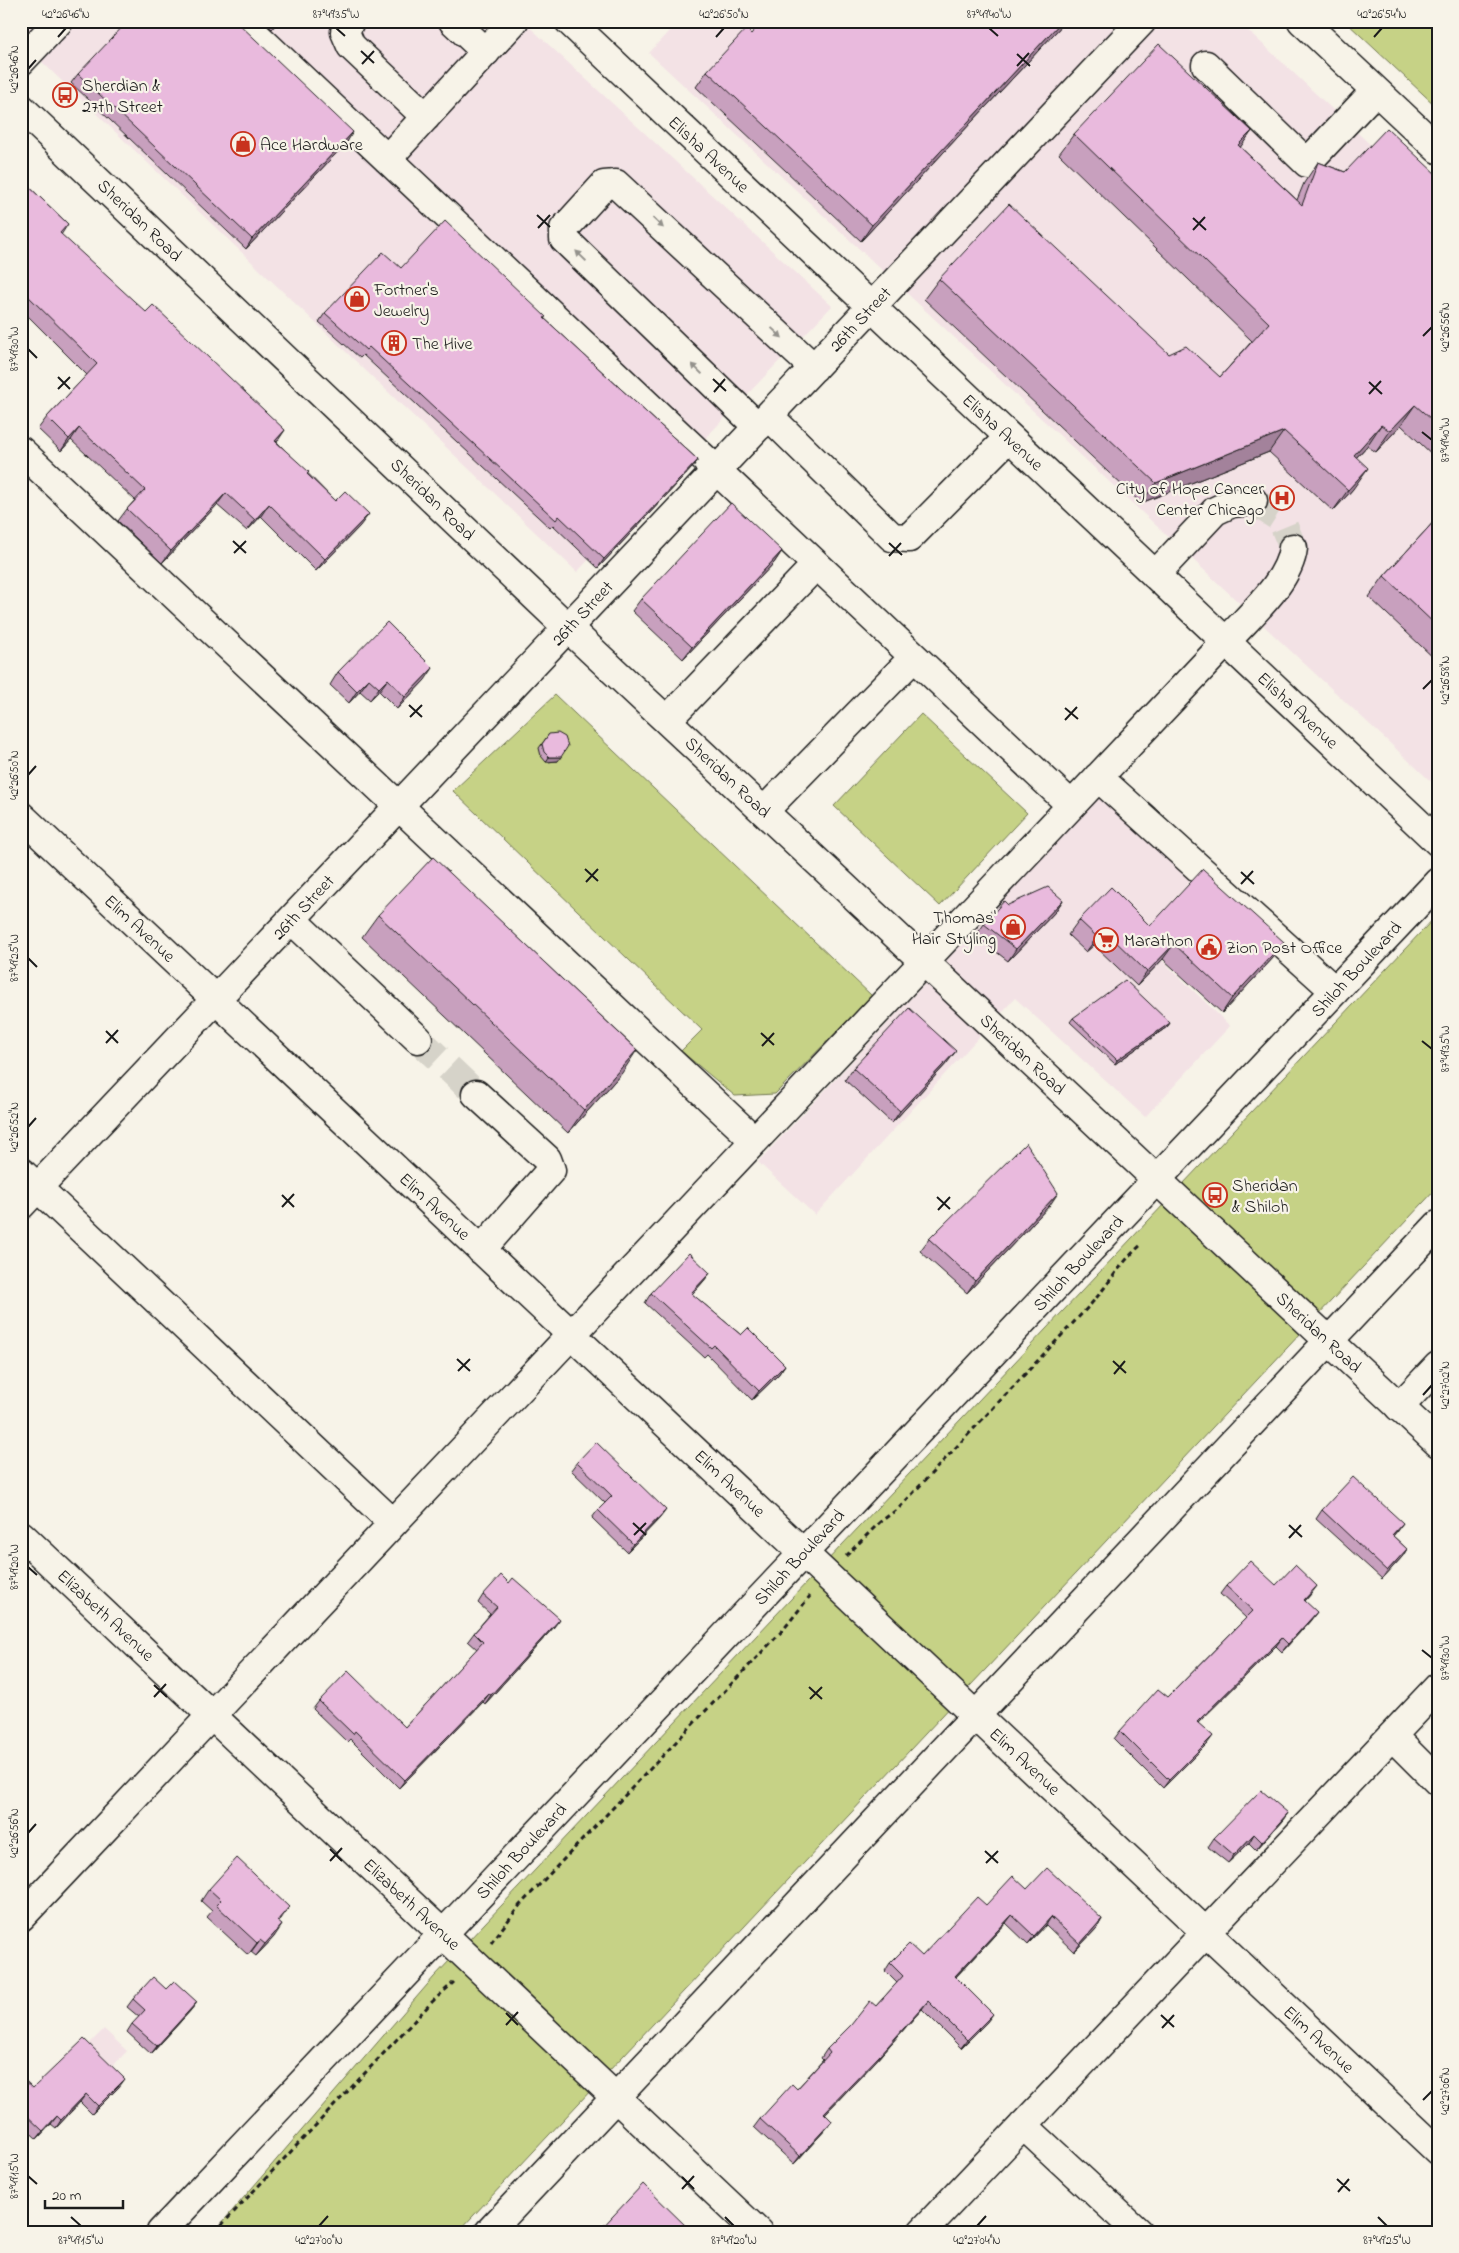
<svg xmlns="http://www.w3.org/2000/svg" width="1459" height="2253" viewBox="0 0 1459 2253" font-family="'Indie Flower',sans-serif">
  <rect width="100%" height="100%" fill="#f7f3e8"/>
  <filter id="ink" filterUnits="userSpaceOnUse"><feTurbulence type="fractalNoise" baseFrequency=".02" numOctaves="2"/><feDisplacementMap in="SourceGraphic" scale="10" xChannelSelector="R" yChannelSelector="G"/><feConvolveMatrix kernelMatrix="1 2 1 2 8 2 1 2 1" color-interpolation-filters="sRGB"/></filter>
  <g filter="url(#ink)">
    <!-- built -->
    <path fill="#f3e2e5" d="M21,21H523L832,306L577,572L21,42Z
      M678,21H1238L1438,208V788L649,53Z
      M1104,792L1195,876L1139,938L1230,1026L1145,1117L1015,998L815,1215L758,1162Z
      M104,2029L127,2051L109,2070L85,2048Z"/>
    <!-- green -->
    <path fill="#c6d286" stroke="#717751" d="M1345,21H1438V108Z
      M555,695L872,996L775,1094L735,1096L681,1051L702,1030L453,791Z
      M921,714L1027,813L940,906L834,806Z
      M1438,914V1187L458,2232H214L434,1977Z"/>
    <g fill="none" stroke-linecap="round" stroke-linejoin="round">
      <!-- minor-tunnel -->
      <path stroke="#d6d3c9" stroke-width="28" stroke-dasharray="28 14" stroke-linecap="butt" d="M1253,501L1281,519L1293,548
        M418,1039L476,1094"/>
      <defs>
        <path id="minor" d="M241,21L1071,805
          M350,21L345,32L351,46L426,117
          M453,21L486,52
          M569,21L1438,842
          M1302,21L1438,149
          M21,61L59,21
          M1206,65L1307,163L1375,91
          M387,159L514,21
          M769,416L892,537L909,538L1009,437
          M758,427L564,239V229L604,185L616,184L814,368
          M21,451L754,1140
          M1155,575L1215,511L1232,503L1253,501
          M667,720L816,565
          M1098,777L1335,991
          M764,811L914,657
          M21,816L1438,2151
          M292,920L418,1039
          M476,1094L547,1159L551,1170L481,1250
          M21,1172L393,1523
          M21,1205L1142,21
          M1399,1407L1438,1366
          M21,1535L758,2232
          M1392,1736L1438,1782
          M21,1917L1226,642C1248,616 1289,583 1293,548
          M1023,2125L1138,2232
          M161,2232L1438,882
          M489,2232L1438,1225
          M922,2232L1438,1687"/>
        <path id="major" d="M21,108L568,628L1438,1443"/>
      </defs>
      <!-- minor casing -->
      <use href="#minor" stroke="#1c1c1c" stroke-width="31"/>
      <!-- major casing -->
      <use href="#major" stroke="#1c1c1c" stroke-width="31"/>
      <!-- path -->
      <path stroke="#1c1c1c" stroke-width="3" stroke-dasharray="5 4" stroke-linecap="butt" d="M846,1556L880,1522L899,1508L1091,1304C1109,1284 1121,1262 1142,1244
        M491,1943L520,1905L783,1630L810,1596
        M215,2232L432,2002L454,1982"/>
      <!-- minor -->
      <use href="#minor" stroke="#f7f3e8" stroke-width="28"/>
      <!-- major -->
      <use href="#major" stroke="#f7f3e8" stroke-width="28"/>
    </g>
    <!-- wall -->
    <path fill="#c8a0be" stroke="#1c1c1c" d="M263,21H279L272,29Z
      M1066,21L861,241L696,87L707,71L751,34Z
      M78,74L347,142L246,249L71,83Z
      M1252,131L1240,147L1297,200L1304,183L1318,162L1345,172L1438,176V460L1401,425L1376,452L1367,446L1356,458L1353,489L1333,511L1269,452L1141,503L924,299L939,279L1169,354L1220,377L1252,341L1059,154L1074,134Z
      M21,179L68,224L61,235L277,442L335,501L360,526L316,571L261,516L247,531L217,505L162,563L118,521L127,509L135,500L71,440L61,451L38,429L47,417L87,375L21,309Z
      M401,268L545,319L698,460L692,468L598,568L553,525L550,528L363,355L360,358L319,322L325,313Z
      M1438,517V662L1369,597L1384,576Z
      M782,551L774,563L683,659L632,611L641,599Z
      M338,672L425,680L397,709L379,691L370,700L360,691L349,703L330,685Z
      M549,734L558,761L546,762L541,756L539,748Z
      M1063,900L1055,912L1008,961L976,936L984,924Z
      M378,915L622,1073L568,1133L362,937Z
      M1079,920L1150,926L1274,957L1222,1013L1163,959L1137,986L1094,945L1086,952L1068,935Z
      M1073,1018L1170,1023L1167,1027L1115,1064L1070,1022Z
      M947,1063L892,1123L845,1080L853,1068Z
      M1050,1205L967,1293L920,1251L929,1239Z
      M710,1273L703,1282L692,1294L741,1335L785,1365L778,1375L752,1400L707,1354L704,1357L645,1303L651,1293Z
      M577,1462L660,1518L627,1552L592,1518L598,1510L605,1503L571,1470Z
      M1322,1510L1397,1531L1393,1536L1407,1549L1402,1557L1382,1579L1316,1519Z
      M1276,1585L1311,1594L1305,1601L1311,1620L1282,1652L1276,1646L1198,1723L1207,1744L1163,1788L1114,1739L1120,1731L1168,1697L1246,1618L1220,1594L1226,1586Z
      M483,1595L554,1627L485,1704L483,1702L399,1788L350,1739L347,1742L313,1709L319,1701L405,1727L477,1649L468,1641L474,1633L490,1614L478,1603Z
      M1288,1813L1282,1821L1256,1850L1249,1843L1228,1863L1208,1847L1214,1838Z
      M209,1889L289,1907L278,1922L274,1937L256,1956L251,1952L248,1955L207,1917L212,1911L201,1901Z
      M1027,1889L1102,1919L1097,1928L1074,1952L1046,1925L1028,1944L1006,1923L956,1977L987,2022L961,2048L922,2009L874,2063L825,2114L832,2121L826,2129L794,2164L754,2127L760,2119L797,2089L823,2060L821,2058L827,2049L876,2006L897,1983L885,1971L890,1963L922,1956L986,1905Z
      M166,1989L197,2002L191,2010L151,2054L127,2032L132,2024L139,2017L127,2007L133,1999Z
      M21,2077L33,2088L119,2087L92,2114L80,2102L56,2128L51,2124L37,2139L21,2124Z"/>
    <!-- shaded-wall -->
    <path fill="#a3829b" stroke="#1c1c1c" d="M1062,21H1066L861,241L872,225Z
      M1252,131L1237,152L1238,145Z
      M353,132L347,142L246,249L252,239Z
      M1415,405L1401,425L1376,452L1390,431Z
      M1381,425L1367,446L1339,476L1354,455Z
      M79,428L71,440L61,451L69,439Z
      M285,430L277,442L275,441Z
      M1284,431L1269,452L1141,503L1156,483Z
      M698,460L692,468L598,568L604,559Z
      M1368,468L1353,489L1333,511L1348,490Z
      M226,493L217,505L162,563L171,551Z
      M269,504L261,516L247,531L255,520Z
      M369,514L360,526L316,571L325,559Z
      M782,551L774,563L683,659L692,647Z
      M433,668L425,680L397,709L405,697Z
      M369,679L360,691L349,703L357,691Z
      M388,679L379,691L370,700L379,688Z
      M549,757H561L558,761L546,762Z
      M1063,900L1055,912L1008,961L1016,949Z
      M1104,930L1094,945L1086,952L1097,937Z
      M1284,942L1274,957L1222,1013L1232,998Z
      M1174,944L1163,959L1137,986L1147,972Z
      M1170,1023L1167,1027L1115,1064L1117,1060Z
      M637,1050L622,1073L568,1133L584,1110Z
      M956,1051L947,1063L892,1123L900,1111Z
      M1058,1193L1050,1205L967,1293L975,1281Z
      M710,1273L703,1282L684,1303L691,1293Z
      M785,1365L778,1375L752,1400L759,1391Z
      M666,1510L660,1518L627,1552L633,1544Z
      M1403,1523L1397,1531L1387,1543L1392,1535Z
      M1407,1549L1402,1557L1382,1579L1387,1571Z
      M1317,1586L1311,1594L1298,1608L1304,1600Z
      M1317,1612L1311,1620L1282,1652L1288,1644Z
      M560,1619L554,1627L485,1704L491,1695Z
      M1282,1638L1276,1646L1191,1730L1197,1722Z
      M489,1694L483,1702L399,1788L405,1780Z
      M1213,1736L1207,1744L1163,1788L1169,1780Z
      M1288,1813L1282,1821L1256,1850L1262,1842Z
      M1254,1834L1249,1843L1228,1863L1234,1855Z
      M289,1907L281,1919L269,1933L277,1921Z
      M1012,1915L1006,1923L949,1984L955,1976Z
      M1051,1917L1046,1925L1028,1944L1034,1936Z
      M1102,1919L1097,1928L1074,1952L1080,1944Z
      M282,1925L274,1937L256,1956L265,1944Z
      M260,1940L251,1952L248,1955L257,1943Z
      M928,2001L922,2009L874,2063L818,2121L824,2113Z
      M197,2002L191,2010L151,2054L157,2046Z
      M993,2014L987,2022L961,2048L967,2040Z
      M125,2079L119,2087L92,2114L98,2106Z
      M86,2094L80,2102L56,2128L61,2120Z
      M57,2116L51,2124L37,2139L43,2131Z
      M832,2121L826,2129L794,2164L800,2156Z"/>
    <!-- building -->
    <path fill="#e9badd" stroke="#1c1c1c" d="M128,21H236L353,132L252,239L78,74Z
      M762,21H1062L872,225L707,71L746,29L751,34Z
      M1159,44L1252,131L1238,145L1302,205L1318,162L1345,172L1387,128L1438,176V425L1415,405L1390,431L1381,425L1354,455L1368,468L1348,490L1284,431L1156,483L939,279L1009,204L1169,354L1186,346L1220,377L1269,323L1074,134Z
      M21,179L68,224L60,233L146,312L153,305L285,430L275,441L309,472L307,474L335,501L345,491L369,514L325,559L269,504L255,520L226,493L171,551L127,509L145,490L79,428L69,439L47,417L97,364L21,289Z
      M445,221L546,317L544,318L698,460L604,559L559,516L556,520L369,347L366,350L325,313L383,252L401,268Z
      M731,503L782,551L692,647L641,599Z
      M1438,517V627L1384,576Z
      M387,622L433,668L405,697L388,679L379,688L369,679L357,691L338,672Z
      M558,733L565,737L568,746L561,757H549L544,752L542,744L549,734Z
      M433,857L637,1050L584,1110L378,915Z
      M1203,869L1284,942L1232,998L1174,944L1147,972L1104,930L1097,937L1079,920L1111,887L1150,926Z
      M1048,887L1063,900L1016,949L984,924L1004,901L1008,905Z
      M1125,980L1170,1023L1117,1060L1073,1018Z
      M909,1008L956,1051L900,1111L853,1068Z
      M1026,1143L1058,1193L975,1281L929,1239Z
      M689,1253L710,1273L691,1293L741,1335L748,1328L785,1365L759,1391L714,1345L711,1348L651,1293Z
      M596,1442L666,1510L633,1544L598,1510L612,1496L577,1462Z
      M1353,1477L1403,1523L1392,1535L1407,1549L1387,1571L1322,1510Z
      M1250,1561L1276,1585L1295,1565L1317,1586L1304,1600L1317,1612L1288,1644L1282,1638L1197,1722L1213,1736L1169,1780L1120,1731L1158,1689L1168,1697L1253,1611L1226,1586Z
      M501,1575L509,1583L513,1578L560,1619L491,1695L489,1694L405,1780L355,1731L353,1734L319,1701L348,1671L405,1727L483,1642L474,1633L497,1607L483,1595Z
      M1261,1790L1288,1813L1262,1842L1254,1834L1234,1855L1214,1838Z
      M237,1858L289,1907L277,1921L282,1925L265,1944L260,1940L257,1943L216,1905L221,1900L209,1889Z
      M1047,1868L1102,1919L1080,1944L1051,1917L1034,1936L1012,1915L955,1976L993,2014L967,2040L928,2001L880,2055L824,2113L832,2121L800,2156L760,2119L792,2084L797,2089L830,2053L827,2049L851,2025L870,2001L876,2006L903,1976L890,1963L909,1944L922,1956L977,1897L986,1905L1013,1876L1027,1889Z
      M153,1977L166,1989L174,1981L197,2002L157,2046L132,2024L145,2010L133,1999Z
      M84,2039L125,2079L98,2106L86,2094L61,2120L57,2116L43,2131L21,2110V2077L33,2088Z
      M643,2184L692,2232H598Z"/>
    <!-- one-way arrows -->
    <defs><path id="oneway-solid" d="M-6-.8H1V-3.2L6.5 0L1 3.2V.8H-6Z" transform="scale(1.25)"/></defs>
    <g fill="#94928c">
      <use href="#oneway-solid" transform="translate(658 223) rotate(43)"/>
      <use href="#oneway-solid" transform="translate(581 256) rotate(-136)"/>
      <use href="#oneway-solid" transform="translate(777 333) rotate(43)"/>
      <use href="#oneway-solid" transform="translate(697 369) rotate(-136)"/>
    </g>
  </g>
  <!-- ticks -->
  <path fill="none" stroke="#1c1c1c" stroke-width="2" d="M336,28L345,36M989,28L998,36M58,37L66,28M716,37L724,28M1374,37L1382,28M361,51L374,63M1017,54L1030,66M362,64L374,51M1017,66L1029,53M28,69L36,60M537,215L550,227M1193,218L1206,230M538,228L550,215M1193,230L1205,217M1423,336L1432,327M28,349L37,358M58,377L70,389M713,379L726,391M1369,382L1382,394M58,389L70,377M714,392L725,379M1369,394L1381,381M1422,432L1432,440M233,541L246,553M889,543L902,555M234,553L246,541M889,556L901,543M1423,689L1432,680M409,705L422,717M1065,708L1078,719M410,717L422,705M1065,720L1077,707M28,775L36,766M585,869L598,881M1241,872L1254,884M586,882L598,869M1241,884L1253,871M28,958L37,967M106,1031L118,1043M761,1033L774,1045M1422,1041L1432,1049M106,1043L118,1030M762,1046L774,1033M28,1127L36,1118M282,1195L294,1207M937,1197L950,1209M282,1207L294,1194M938,1210L950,1197M457,1359L470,1371M1113,1361L1126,1373M458,1371L470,1359M1114,1374L1125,1361M1423,1395L1432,1385M633,1523L646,1535M1289,1525L1302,1537M634,1535L646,1523M1289,1538L1301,1525M28,1567L37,1575M1422,1650L1432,1658M154,1685L167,1697M809,1687L822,1699M154,1697L166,1684M810,1699L822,1687M28,1833L36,1824M330,1849L342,1861M985,1851L998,1863M330,1861L342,1848M986,1863L998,1851M506,2013L518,2025M1161,2015L1174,2027M506,2025L518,2012M1162,2028L1174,2015M1423,2100L1432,2091M28,2176L37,2184M682,2177L694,2189M1337,2179L1350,2191M682,2189L694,2176M1338,2192L1349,2179M71,2217L81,2226M725,2217L734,2226M1378,2217L1387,2226M319,2226L328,2216M977,2226L986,2216"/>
  <!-- icons -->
  <defs>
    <symbol id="bus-ring" viewBox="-11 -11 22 22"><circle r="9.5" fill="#f7f3e8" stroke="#c8321e" stroke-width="1.5"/><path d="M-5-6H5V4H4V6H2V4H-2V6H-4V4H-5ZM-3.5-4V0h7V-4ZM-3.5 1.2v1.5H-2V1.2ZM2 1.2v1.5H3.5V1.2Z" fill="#c8321e"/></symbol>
    <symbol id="shop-ring" viewBox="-11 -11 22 22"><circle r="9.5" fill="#f7f3e8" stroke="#c8321e" stroke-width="1.5"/><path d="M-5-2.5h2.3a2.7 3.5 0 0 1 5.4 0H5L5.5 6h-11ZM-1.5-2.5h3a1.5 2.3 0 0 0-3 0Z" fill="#c8321e"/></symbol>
    <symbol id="building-ring" viewBox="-11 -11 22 22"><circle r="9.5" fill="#f7f3e8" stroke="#c8321e" stroke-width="1.5"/><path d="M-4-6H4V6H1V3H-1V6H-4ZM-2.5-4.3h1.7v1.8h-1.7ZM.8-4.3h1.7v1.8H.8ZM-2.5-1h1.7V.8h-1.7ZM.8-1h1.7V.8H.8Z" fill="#c8321e"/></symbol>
    <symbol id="hospital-ring" viewBox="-11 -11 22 22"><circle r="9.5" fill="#f7f3e8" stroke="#c8321e" stroke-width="1.5"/><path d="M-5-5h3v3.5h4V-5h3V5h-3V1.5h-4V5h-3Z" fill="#c8321e"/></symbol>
    <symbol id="supermarket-ring" viewBox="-11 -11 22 22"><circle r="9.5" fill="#f7f3e8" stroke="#c8321e" stroke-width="1.5"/><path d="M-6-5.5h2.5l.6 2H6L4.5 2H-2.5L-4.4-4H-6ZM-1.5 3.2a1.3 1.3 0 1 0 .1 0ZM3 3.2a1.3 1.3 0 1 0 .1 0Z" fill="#c8321e"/></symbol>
    <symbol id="civic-ring" viewBox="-11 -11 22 22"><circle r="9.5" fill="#f7f3e8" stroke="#c8321e" stroke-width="1.5"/><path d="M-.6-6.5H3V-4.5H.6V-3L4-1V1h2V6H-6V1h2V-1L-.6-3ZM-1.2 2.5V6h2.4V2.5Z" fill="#c8321e"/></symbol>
  </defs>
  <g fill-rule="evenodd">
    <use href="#bus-ring" x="51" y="81" width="28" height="28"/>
    <use href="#shop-ring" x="229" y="130" width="28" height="28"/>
    <use href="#shop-ring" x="343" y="285" width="28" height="28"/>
    <use href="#building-ring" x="380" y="329" width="28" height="28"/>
    <use href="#hospital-ring" x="1268" y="484" width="28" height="28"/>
    <use href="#shop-ring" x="999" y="913" width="28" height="28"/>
    <use href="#supermarket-ring" x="1092" y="926" width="28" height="28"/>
    <use href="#civic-ring" x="1195" y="933" width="28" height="28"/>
    <use href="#bus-ring" x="1201" y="1181" width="28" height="28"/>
  </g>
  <g text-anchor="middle" stroke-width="4.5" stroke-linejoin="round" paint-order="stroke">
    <!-- poi labels -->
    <g font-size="18" fill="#1c1c1c" stroke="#f7f3e8" text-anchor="start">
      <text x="82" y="91">Sherdian &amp;<tspan x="82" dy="21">27th Street</tspan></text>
      <text x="260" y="150">Ace Hardware</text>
      <text x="374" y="295">Fortner's<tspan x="374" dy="21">Jewelry</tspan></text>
      <text x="412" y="349">The Hive</text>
      <text x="1264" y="494" text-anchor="end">City of Hope Cancer<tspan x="1264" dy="21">Center Chicago</tspan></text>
      <text x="996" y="923" text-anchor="end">Thomas'<tspan x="996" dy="21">Hair Styling</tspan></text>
      <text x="1124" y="946">Marathon</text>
      <text x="1226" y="953">Zion Post Office</text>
      <text x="1232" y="1191">Sheridan<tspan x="1232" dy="21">&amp; Shiloh</tspan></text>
    </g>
    <!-- street labels -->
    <g font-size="18" fill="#1c1c1c" stroke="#f7f3e8">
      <text transform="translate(709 154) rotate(43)" y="6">Elisha Avenue</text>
      <text transform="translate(140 220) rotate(44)" y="6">Sheridan Road</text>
      <text transform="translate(860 319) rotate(-47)" y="6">26th Street</text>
      <text transform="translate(1003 432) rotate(43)" y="6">Elisha Avenue</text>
      <text transform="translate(433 499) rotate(44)" y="6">Sheridan Road</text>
      <text transform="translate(582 613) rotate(-47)" y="6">26th Street</text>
      <text transform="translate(1298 710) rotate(43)" y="6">Elisha Avenue</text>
      <text transform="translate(728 777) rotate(43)" y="6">Sheridan Road</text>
      <text transform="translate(303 907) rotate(-47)" y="6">26th Street</text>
      <text transform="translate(140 928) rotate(43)" y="6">Elim Avenue</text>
      <text transform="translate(1356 969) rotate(-47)" y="6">Shiloh Boulevard</text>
      <text transform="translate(1023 1054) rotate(43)" y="6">Sheridan Road</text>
      <text transform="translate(435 1206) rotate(43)" y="6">Elim Avenue</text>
      <text transform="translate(1078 1263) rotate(-47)" y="6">Shiloh Boulevard</text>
      <text transform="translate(1319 1332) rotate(43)" y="6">Sheridan Road</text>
      <text transform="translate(730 1483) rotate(43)" y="6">Elim Avenue</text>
      <text transform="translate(799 1557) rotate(-47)" y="6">Shiloh Boulevard</text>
      <text transform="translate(106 1615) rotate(43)" y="6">Elizabeth Avenue</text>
      <text transform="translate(1025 1761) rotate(43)" y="6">Elim Avenue</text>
      <text transform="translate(521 1851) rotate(-47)" y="6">Shiloh Boulevard</text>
      <text transform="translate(412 1904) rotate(43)" y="6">Elizabeth Avenue</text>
      <text transform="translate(1319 2039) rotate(43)" y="6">Elim Avenue</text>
    </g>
  </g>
  <!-- margin -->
  <rect width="1459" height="2253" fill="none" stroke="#f7f3e8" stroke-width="55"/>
  <!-- scale -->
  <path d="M45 2200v8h78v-8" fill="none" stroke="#1c1c1c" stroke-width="2.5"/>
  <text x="52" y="2200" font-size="15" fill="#1c1c1c" stroke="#f7f3e8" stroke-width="4" paint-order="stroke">20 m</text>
  <rect x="28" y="28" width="1404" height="2198" fill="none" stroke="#1c1c1c" stroke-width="2"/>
  <g font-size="12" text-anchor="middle" fill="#1c1c1c">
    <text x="66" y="18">42°26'46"N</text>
    <text x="336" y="18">87°49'35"W</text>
    <text x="724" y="18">42°26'50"N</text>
    <text x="989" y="18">87°49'40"W</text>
    <text x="1382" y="18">42°26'54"N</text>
    <text transform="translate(14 69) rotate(-90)" y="4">42°26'46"N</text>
    <text transform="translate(1445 327) rotate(-90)" y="4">42°26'56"N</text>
    <text transform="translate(14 349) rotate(-90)" y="4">87°49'30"W</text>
    <text transform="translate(1445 440) rotate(-90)" y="4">87°49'40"W</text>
    <text transform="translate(1445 680) rotate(-90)" y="4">42°26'58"N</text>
    <text transform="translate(14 775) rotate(-90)" y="4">42°26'50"N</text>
    <text transform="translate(14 958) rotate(-90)" y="4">87°49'25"W</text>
    <text transform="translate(1445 1049) rotate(-90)" y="4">87°49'35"W</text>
    <text transform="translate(14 1127) rotate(-90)" y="4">42°26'52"N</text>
    <text transform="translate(1445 1385) rotate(-90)" y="4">42°27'02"N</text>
    <text transform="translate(14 1567) rotate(-90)" y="4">87°49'20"W</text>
    <text transform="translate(1445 1658) rotate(-90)" y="4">87°49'30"W</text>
    <text transform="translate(14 1833) rotate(-90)" y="4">42°26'56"N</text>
    <text transform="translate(1445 2091) rotate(-90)" y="4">42°27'06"N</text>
    <text transform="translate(14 2176) rotate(-90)" y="4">87°49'15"W</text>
    <text x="81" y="2244">87°49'15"W</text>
    <text x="319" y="2244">42°27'00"N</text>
    <text x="734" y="2244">87°49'20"W</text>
    <text x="977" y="2244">42°27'04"N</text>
    <text x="1387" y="2244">87°49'25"W</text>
  </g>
</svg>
